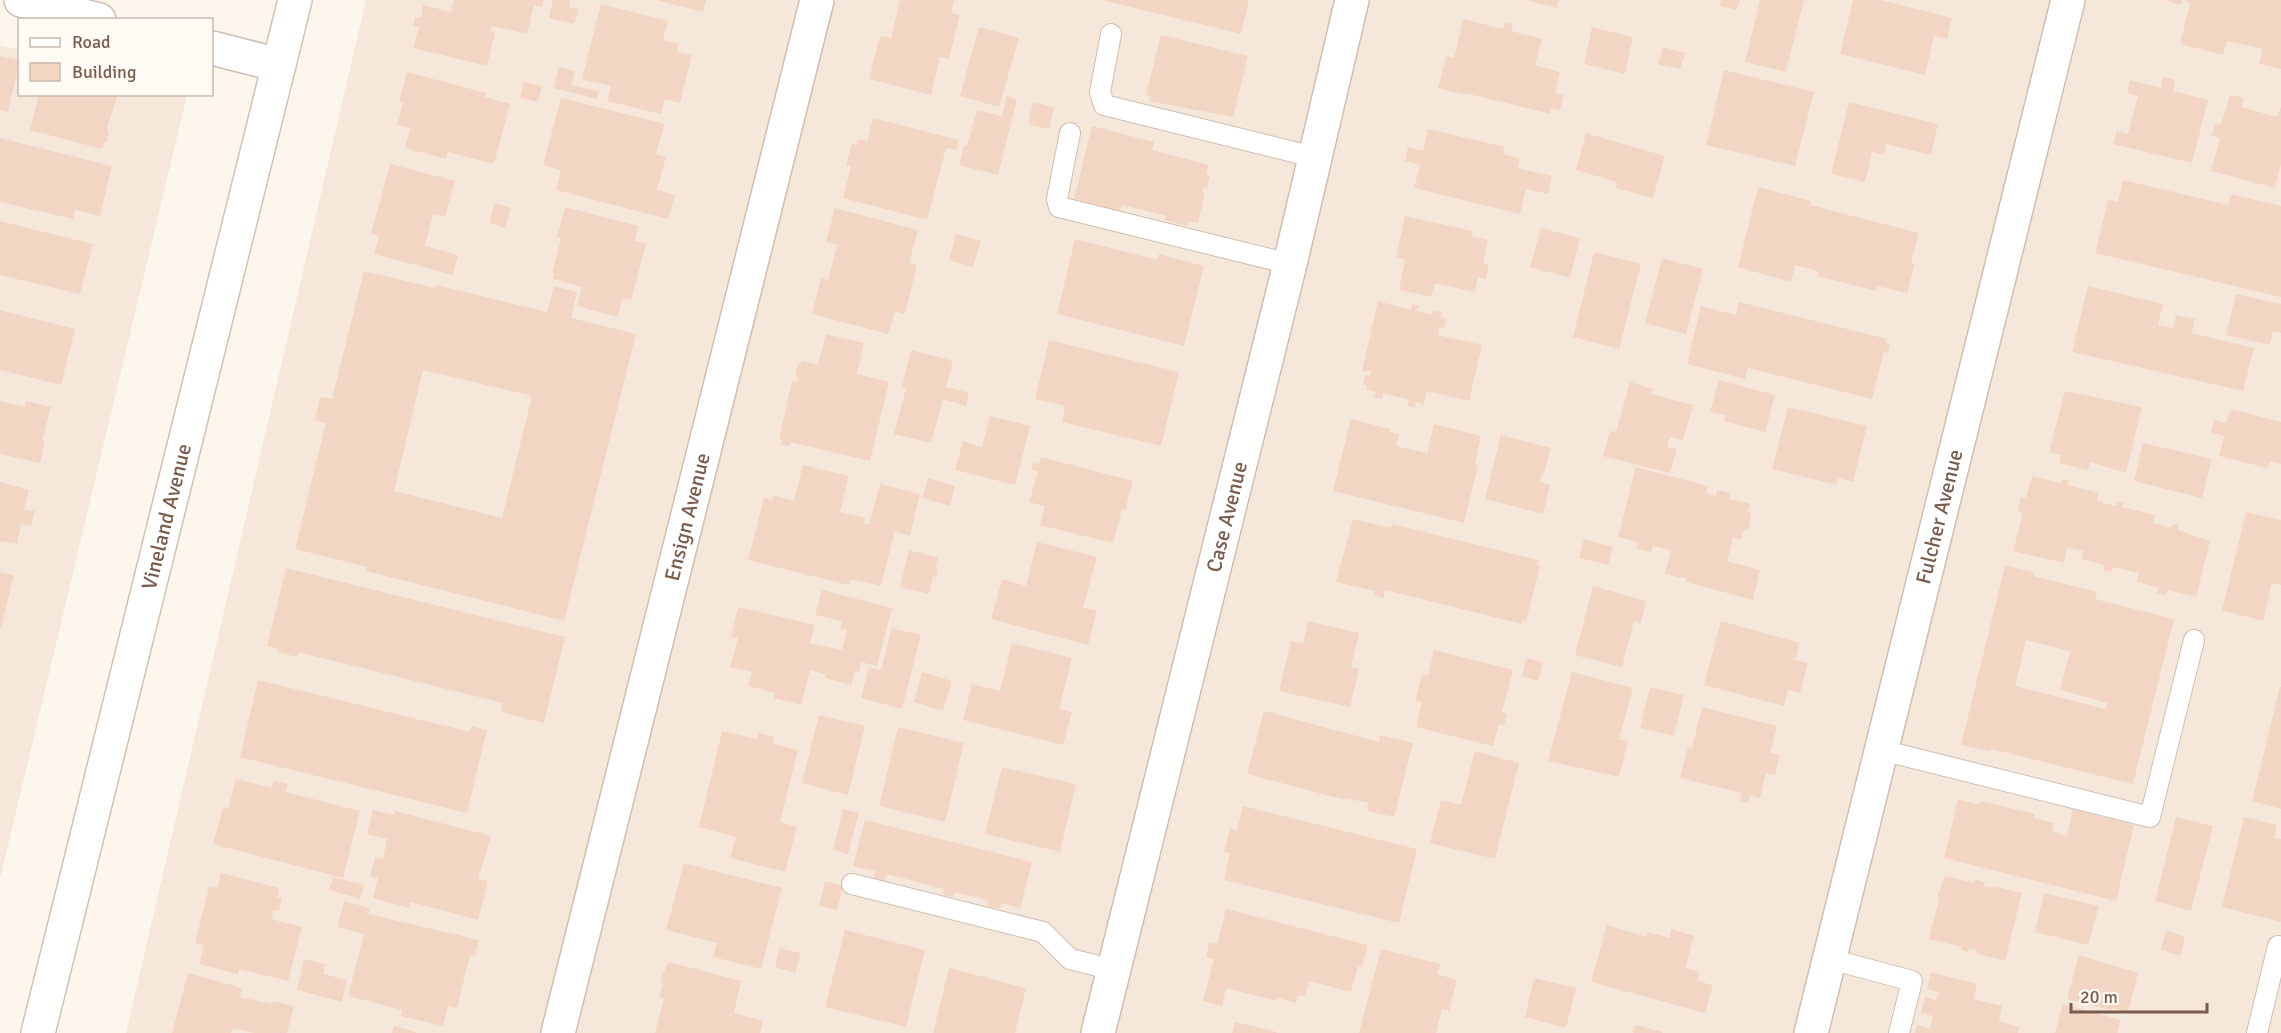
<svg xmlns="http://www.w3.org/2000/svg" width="2281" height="1033" viewBox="0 0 2281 1033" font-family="Signika,sans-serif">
  <rect width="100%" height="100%" fill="#fdf6ec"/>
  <!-- residential -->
  <path fill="#f5e8da" d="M366,0H2281V1033H126Z
    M0,45L19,50L20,94L187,95L0,879Z"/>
  <!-- building -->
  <path fill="#f3d5c3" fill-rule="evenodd" d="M454,0H544L542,7L534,5L527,34L492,26L490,31L495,32L487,66L413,48L419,27L413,26L415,17L421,18L423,5L451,12Z
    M553,0H570L569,7L579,9L574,24L549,18Z
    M656,0H706L703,12Z
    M900,0H954L951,13L960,15L949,59L940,57L931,95L869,79L880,36L891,38Z
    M1102,0H1249L1241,34Z
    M1526,0H1559L1557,8Z
    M1721,0H1740L1737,10L1720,6Z
    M1760,0H1804L1786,72L1745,62Z
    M1853,0H1881L1952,18L1947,39L1934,36L1925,75L1840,54Z
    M2164,0H2182L2181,5Z
    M2183,0H2281V69L2259,64L2263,49L2227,41L2223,55L2180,44L2190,3Z
    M601,4L668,21L663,40L679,44L677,52L692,55L680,103L665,99L661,114L607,101L611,86L582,79Z
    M1463,19L1503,29L1505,22L1513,24L1511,31L1542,39L1535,65L1560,72L1555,93L1564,95L1560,110L1551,108L1550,114L1465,93V95L1438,88L1446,56L1454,58Z
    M979,27L1019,38L999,107L960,96Z
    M1592,27L1633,37L1625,74L1584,64Z
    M1161,35L1248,56L1233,117L1149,101L1151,96L1146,95Z
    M1663,47L1685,53L1680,69L1658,64Z
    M0,56L20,60L8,112L0,110Z
    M559,67L575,71L571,85L599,91L597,99L554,88Z
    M1724,70L1814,92L1795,166L1706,145Z
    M407,72L486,93L485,97L510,104L494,164L448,152L446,159L405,148L410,128L397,125L403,103L399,102Z
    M2163,77L2175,80L2173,91L2208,100L2192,163L2113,144L2117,131L2128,134L2138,96L2127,93L2130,80L2161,88Z
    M524,82L542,86L538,102L520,98Z
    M39,94H118L107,128L109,133L107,142L104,143L102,149L30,130Z
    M2230,95L2244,98L2241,107L2277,117L2281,107V164L2275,188L2211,171L2220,138L2212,136L2215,124L2221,125Z
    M1007,96L1017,100L998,175L959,165L964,145L967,146L977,110L1002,116Z
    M561,98L665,124L656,154L666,157L657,190L675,195L668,219L556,190L561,170L543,165Z
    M1033,102L1054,107L1049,129L1028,124Z
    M1849,102L1938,124L1931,155L1886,144L1884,155L1872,152L1865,182L1831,174Z
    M873,118L959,140L956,150L946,148L927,220L843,198L851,166L846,165L852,144L856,145L858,139L867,141Z
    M1092,126L1154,142L1152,150L1209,165L1206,174L1210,175L1207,188L1203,187L1202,193H1205L1198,223L1189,221L1188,226L1164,220L1166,216L1122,205L1120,211L1074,199Z
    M1428,129L1505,147L1503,154L1520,159L1518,168L1552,176L1548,194L1526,189L1520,214L1414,188L1420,165L1405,161L1408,147L1423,151Z
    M1586,133L1665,156L1653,198L1616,188L1617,182L1576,170Z
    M0,138L112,166L100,216L75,210L73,219L0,202Z
    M390,164L455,181L445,217L433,214L425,246L458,255L453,275L374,254L379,236L371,234Z
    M2123,180L2228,205L2231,194L2281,206V297L2095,253L2108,200L2118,202Z
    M1758,187L1811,201L1810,205L1919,233L1911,263L1915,264L1907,293L1877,286L1876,291L1817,276L1818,271L1795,265L1791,282L1738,267Z
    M495,203L511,208L505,228L489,223Z
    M565,207L638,226L635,241L646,244L631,300L622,298L618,317L577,306L582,287L553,279L554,273H552L561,239L557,237Z
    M835,208L918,230L909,263L917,265L905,314L895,311L888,334L812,314L821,278L828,280L837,245L826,242Z
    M1405,216L1473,231L1472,237L1488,240L1483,263L1489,264L1486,279L1478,277L1475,292L1435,283L1431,297L1399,290L1405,260L1396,257Z
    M0,221L93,244L80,294L0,275Z
    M1541,228L1580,238L1570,278L1530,267Z
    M956,234L981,241L973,267L949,260Z
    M1075,239L1157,260L1159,254L1204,266L1184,346L1057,314Z
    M1594,252L1641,264L1619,349L1573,337Z
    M1662,258L1703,269L1686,334L1645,323Z
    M364,271L435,288L436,285L547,312L554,286L577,292L571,318L636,334L564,621L366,571L367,567L295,549L326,423L315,420L320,397L332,399ZM423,370L532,396L502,518L394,491Z
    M2088,286L2163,304L2158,325L2173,328L2176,315L2195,319L2192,333L2254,348L2243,391L2072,352Z
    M2236,294L2281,304V333L2273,331L2270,345L2226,335Z
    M1378,301L1411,310L1412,304L1419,306L1417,311L1432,315L1433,310L1442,312L1441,316L1446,319L1444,328L1440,327L1438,335L1482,345L1469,401L1427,391L1424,404L1416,402L1415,408L1407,406L1409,400L1383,393L1382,399L1374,397L1376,392L1366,390L1367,385L1363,384L1365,375L1369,376L1371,371H1362Z
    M1739,302L1887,339L1886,343L1890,344L1888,353L1884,352L1872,399L1748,368L1745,379L1687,364L1701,306L1736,315Z
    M0,310L75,329L61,385L0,370Z
    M826,334L864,343L857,374L889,382L870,461L790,442L789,446L781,445L782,440L779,439L792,381L799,382L795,373L798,364L804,361L818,365Z
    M1049,340L1179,372L1161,446L1062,422L1065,406L1035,399Z
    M911,350L953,361L946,387L969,393L966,406L943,399L931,443L894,434L906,388L902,387Z
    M1719,380L1775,395L1765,432L1724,421L1725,415L1710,412Z
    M1630,382L1653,389L1651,394L1693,405L1683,440L1670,437L1667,447L1677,449L1670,473L1603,456L1610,431L1616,432Z
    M2065,391L2142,407L2126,473L2090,462L2088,470L2059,463L2061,455L2049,452Z
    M0,401L25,407L26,401L51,407L42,441H45L40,463L0,454Z
    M1788,407L1867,426L1853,482L1838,478L1836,485L1772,469Z
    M2231,409L2281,422V464L2270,461L2267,468L2219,456L2224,436L2211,432L2214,420L2226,423Z
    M990,416L1030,426L1015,485L955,470L963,441L982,447Z
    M1351,419L1390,429L1389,432L1399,434L1396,446L1427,453L1434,424L1481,436L1475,464L1478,465L1464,523L1333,491Z
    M1501,435L1551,448L1544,473H1542L1540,482L1550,485L1543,514L1485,499Z
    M2143,443L2212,459L2202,498L2134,481Z
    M1041,457L1133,481L1125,510L1122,509L1113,543L1040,525L1045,506L1029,502L1038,472L1031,470L1033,463L1039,464Z
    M803,465L849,476L840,512L865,518L863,523L869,525L880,484L920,494L910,536L895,531L881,586L851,579L849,585L748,560L764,498L772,500L773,495L794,501Z
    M1636,467L1708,486L1706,493L1716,496L1717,490L1731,493L1729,499L1750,504L1748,511L1751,516L1749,528L1743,532L1741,540L1733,538L1727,561L1760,570L1753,600L1686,582L1687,579L1665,574L1671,550L1653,546L1651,552L1636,549L1638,542L1618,537Z
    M2032,476L2061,483L2062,479L2069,481L2068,485L2099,493L2097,501L2116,506L2117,501L2123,503L2122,507L2155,515L2153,523L2172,528L2173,524L2179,525L2178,530L2210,541L2196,597L2167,590L2166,595L2157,593L2158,587L2137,582L2139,573L2113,567L2111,572L2103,570L2104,565L2081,559L2083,551L2067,548L2064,563L2013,551L2023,513L2018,512L2021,497L2026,498Z
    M928,478L955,486L950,506L922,498Z
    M0,482L29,490L24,510L35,511L31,526L21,524L17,544L0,541Z
    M2246,512L2281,520V585L2272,583L2263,621L2222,610Z
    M1353,519L1391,528L1392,524L1538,560L1537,565L1540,566L1526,621L1523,620L1522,624L1385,590L1384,598L1374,595L1375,591L1336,582Z
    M1584,539L1613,547L1608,565L1579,558Z
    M1037,542L1097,557L1083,608L1097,611L1088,645L991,619L1002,579L1026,586Z
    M909,550L938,558L935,568L938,569L936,577L933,576L929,594L900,587Z
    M2005,566L2034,572L2033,576L2097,592L2095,599L2174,619L2133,784L1991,749L1990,751L1961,745ZM2026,640L2070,651L2060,690L2107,703L2105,709L2015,686Z
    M286,568L565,637L544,723L501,712L503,703L298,652L297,657L277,652L278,649L267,646Z
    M0,572L14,575L1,628H0Z
    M1593,586L1646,601L1641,623L1634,621L1622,667L1575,655Z
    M822,590L892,608L877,666L861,662L859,672L855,671L851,685L825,678L826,674L810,670L801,705L774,698L775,693L748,686L752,672L730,667L738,638L731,637L738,607L815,625L810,643L842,650L847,630L840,629L842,621L815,615Z
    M1308,621L1359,633L1351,667L1359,669L1350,707L1279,691L1291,641L1303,644Z
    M1721,621L1800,643L1795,660L1808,663L1800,693L1788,690L1784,706L1704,685Z
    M892,628L921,635L902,709L861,698L869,667L881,670Z
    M1012,643L1072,658L1059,709L1072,712L1063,745L963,720L972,684L1000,691Z
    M1434,650L1513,670L1502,712L1507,714L1504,725L1499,724L1493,746L1416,727L1422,702L1415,701L1422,674L1428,676Z
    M1526,658L1543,662L1538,681L1522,677Z
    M922,672L952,681L943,711L914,702Z
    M1572,672L1633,688L1619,739L1628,741L1619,777L1548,761Z
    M258,680L470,732L471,726L487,730L467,813L240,757Z
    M1650,687L1684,695L1674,736L1640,728Z
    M2280,687H2281V809L2252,801Z
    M1702,707L1777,726L1770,753L1780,755L1775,775L1766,773L1760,798L1750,795L1748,803L1740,801L1742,793L1680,778L1688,747L1692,748Z
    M1264,711L1379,742L1380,735L1413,743L1394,817L1367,811L1369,803L1345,798V800L1247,774Z
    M819,715L865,726L848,795L802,783Z
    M898,727L964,743L945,822L879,806Z
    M722,731L757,739L759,733L774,737L773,744L798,750L780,822L797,827L785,872L730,858L736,837L699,827Z
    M1475,751L1519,763L1495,859L1430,843L1441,800L1461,805Z
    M1002,767L1076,784L1060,852L985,834Z
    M236,779L272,788L274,781L288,784L286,792L360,811L343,878L213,844L223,808L228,809Z
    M1958,799L1979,805L1980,801L2035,814L2034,818L2054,823L2052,832L2067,836L2073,809L2134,825L2116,901L1944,858Z
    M1243,806L1417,849L1399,923L1224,880L1230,853L1224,852L1230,828L1237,830Z
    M843,809L859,813L848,854L833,850Z
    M373,810L394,815L395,811L491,836L478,879L488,881L478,920L411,902L409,908L373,898L378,878L370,877L375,857L383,859L387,839L367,834Z
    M2176,817L2213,826L2191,911L2155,901Z
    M2244,817L2277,825L2274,838L2281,839V922L2222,907Z
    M865,820L1032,862L1020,908L1001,903L1000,909L987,906L988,900L954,892L953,897L943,895L944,889L886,874L884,883L873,880L875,871L853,866Z
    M684,863L782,888L761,969L713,957L717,943L666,930Z
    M221,873L279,888L277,897L282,898L279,911L274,910L271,919L302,927L288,981L239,969L238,974L199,964L204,945L195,943L209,887L217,888Z
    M1945,876L1974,883L1975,879L1985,882L1984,886L1993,888V886L2022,893L2005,961L1977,954L1978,951L1969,948L1968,952L1961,950L1962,947L1929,939L1939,900L1937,897Z
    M333,877L364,885L360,899L329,890Z
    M825,881L843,886L837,910L819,906Z
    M2044,893L2099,906L2088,945L2035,932Z
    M344,901L370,908L368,914L479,940L475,956L470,955L457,1008L448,1006L443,1026L401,1016L402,1010L348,996L364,934L337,927Z
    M1226,909L1368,945L1362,967L1358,966L1351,992L1309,981L1305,996L1298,995L1296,1003L1278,998L1277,1001L1226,988L1222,1006L1203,1001L1214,959L1206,957L1209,943L1217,944Z
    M1607,925L1646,937L1648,932L1669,938L1671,929L1694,936L1685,968L1700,972L1697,981L1713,985L1705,1013L1591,982Z
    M845,930L925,950L906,1027L825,1007Z
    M2166,930L2185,937L2180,956L2161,950Z
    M780,948L801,953L795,973L775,967Z
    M1381,949L1440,964L1437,974L1457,980L1449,1011L1442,1009L1436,1033H1359Z
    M2079,955L2138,973L2128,1012L2112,1008L2111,1010L2067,999Z
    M304,959L325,964L323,974L347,980L342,1002L297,990Z
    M669,962L741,981L734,1013L763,1021L760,1033H655L664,998L659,997L663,985L660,979Z
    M949,968L1026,988L1015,1033H933Z
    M1931,972L1977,984L1973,999L2002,1006L1999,1021L2019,1027L2018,1033H1915L1917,1025L1930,1029L1933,1016L1921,1013L1925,997L1936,1000L1939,992L1927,989Z
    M188,973L242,988L240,997L272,1004L273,1001L294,1006L287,1033H254L233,1028L231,1033H172Z
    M1534,978L1576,988L1566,1028L1525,1017Z
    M2063,1004L2121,1020L2117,1033H2055Z
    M1235,1022L1277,1032L1276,1033H1232Z
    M1636,1025L1662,1032V1033H1633Z
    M394,1026L416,1032V1033H392Z"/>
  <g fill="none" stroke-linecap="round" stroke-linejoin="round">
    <defs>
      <path id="service" d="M1111,34L1100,92L1104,105L1314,157
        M1070,133L1057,199L1059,207L1290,264
        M1881,750L2150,817L2194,640
        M852,884L1043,932L1070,959L1114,970
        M1830,959L1912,981L1899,1033
        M2257,1033L2278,946"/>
      <g id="minor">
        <path d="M21,0L99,20"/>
        <path d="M212,48L279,65"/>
        <path id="s1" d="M558,1033L817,0"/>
        <path id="s2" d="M1098,1033L1290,264L1352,0"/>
        <path id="s3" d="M1811,1033L2068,0"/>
      </g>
      <g id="secondary">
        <path id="s4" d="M38,1033L295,0"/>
      </g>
    </defs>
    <!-- service casing -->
    <use href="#service" stroke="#d1beb0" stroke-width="22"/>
    <!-- minor casing -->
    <use href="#minor" stroke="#d1beb0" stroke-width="36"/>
    <!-- secondary casing -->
    <use href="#secondary" stroke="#d6c0b0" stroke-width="36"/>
    <!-- service -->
    <use href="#service" stroke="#fff" stroke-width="20"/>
    <!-- minor -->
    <use href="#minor" stroke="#fff" stroke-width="33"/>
    <!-- secondary -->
    <use href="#secondary" stroke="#fff" stroke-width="33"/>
  </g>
  <g text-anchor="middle" stroke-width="6" stroke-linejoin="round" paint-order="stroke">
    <!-- street labels -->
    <g font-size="21" fill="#7a5c4d" stroke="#fffaf3">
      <text dy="7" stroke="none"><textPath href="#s1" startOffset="532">Ensign Avenue</textPath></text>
      <text dy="7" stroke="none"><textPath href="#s3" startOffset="532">Fulcher Avenue</textPath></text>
      <text dy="7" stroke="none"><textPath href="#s4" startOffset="532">Vineland Avenue</textPath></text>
      <text dy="7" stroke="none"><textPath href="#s2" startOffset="532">Case Avenue</textPath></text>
    </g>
  </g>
  <!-- legend -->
  <rect x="18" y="18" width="195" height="78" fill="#fffaf3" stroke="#cabbb1" stroke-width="1.5"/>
  <rect x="30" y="38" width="30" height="9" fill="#ffffff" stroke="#cabbb1" stroke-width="1.5"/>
  <text x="72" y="48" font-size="18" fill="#7a5c4d">Road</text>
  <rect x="30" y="63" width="30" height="18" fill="#f3d5c3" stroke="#cabbb1" stroke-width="1.5"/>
  <text x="72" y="78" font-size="18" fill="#7a5c4d">Building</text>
  <!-- scale -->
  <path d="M2071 1003v9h136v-9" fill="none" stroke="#7a5c4d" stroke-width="3"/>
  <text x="2080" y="1003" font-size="18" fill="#7a5c4d" stroke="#fffaf3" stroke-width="4.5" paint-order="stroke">20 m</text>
</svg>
